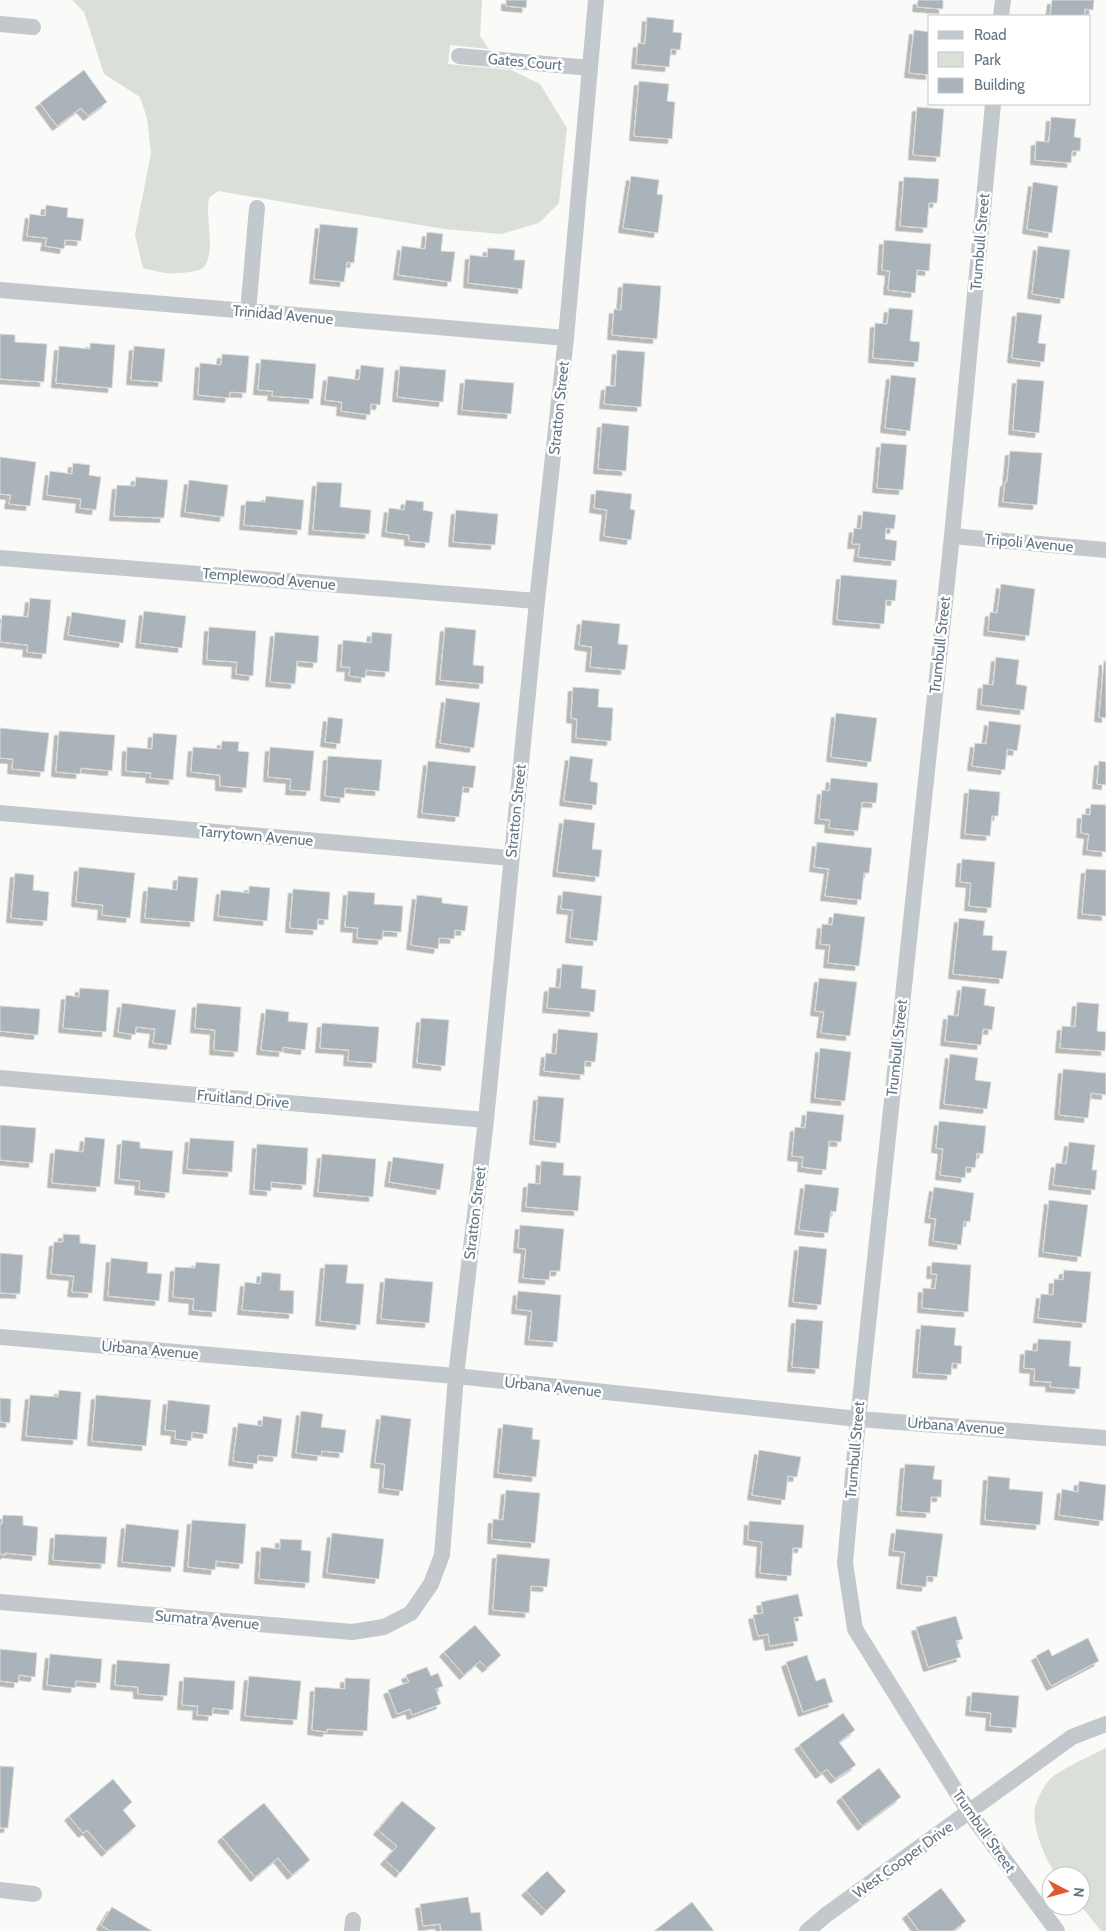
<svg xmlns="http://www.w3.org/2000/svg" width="1106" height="1931" viewBox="0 0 1106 1931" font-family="Cabin,sans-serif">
  <defs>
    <filter id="shadow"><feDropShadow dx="-4.5" dy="4.5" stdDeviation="0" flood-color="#0004"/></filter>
  </defs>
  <rect width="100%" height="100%" fill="#fafaf8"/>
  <!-- green -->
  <path fill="#dadfd7" d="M72,0H482L480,36L489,49L450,45L448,64L511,70L540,84L567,128L559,203L539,223L501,234L444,229L218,191L209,198C205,218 215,246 206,264C203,270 195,271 189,272C168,275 164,273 143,268L135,235L151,153L147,118L140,97L104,74L84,12Z
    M1106,1748V1931H1101L1081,1906V1876H1057C1046,1862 1029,1822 1036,1804C1038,1797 1044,1786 1049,1780C1057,1771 1094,1754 1106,1748Z"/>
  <!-- building -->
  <path fill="#aab3b9" stroke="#dcdcda" filter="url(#shadow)" d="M506,0H527L526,8L506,6Z
    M918,0H943V9L917,7Z
    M1052,0H1094L1093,10L1085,9L1084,16H1050Z
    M647,17L674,20L673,32L682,33L680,50L671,49L669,67L636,64L638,43L645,44Z
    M914,30L930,32V75L909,73Z
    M84,70L107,102L88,116L81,108L57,126L40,103Z
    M639,81L669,84L667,101L675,102L672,139L634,136Z
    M917,107L944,109L940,157L913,155Z
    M1051,117L1076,119L1074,137L1081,138L1080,151H1072L1071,163L1035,160L1036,141L1049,142Z
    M631,176L659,180L657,194L663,195L658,233L623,228Z
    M904,177L939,179L937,203H929L927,228L900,226Z
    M1033,182L1058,186L1052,233L1027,229Z
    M46,205L68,208L67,217L84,219L81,241L65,240L64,249L45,246L47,238L27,236L30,214L45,216Z
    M320,224L358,228L354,263L347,262L344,282L314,279Z
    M427,232L443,234L441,251L455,252L451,282L398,275L402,246L425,249Z
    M884,240L931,244L929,271L917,270L915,293L888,290L890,271L882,270Z
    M1038,246L1070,250L1064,299L1032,294Z
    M488,248L515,250L514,260H525L522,289L468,283L470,255L487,257Z
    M623,283L661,286L657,339L612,335L614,309L621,310Z
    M889,308L913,310L910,341L920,342L918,362L873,358L875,323L887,324Z
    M1017,312L1042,315L1038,343L1046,344L1044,362L1012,358Z
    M0,334L15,335V342L47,344L44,382L0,379Z
    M90,343L115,345L112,388L56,383L59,346L90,349Z
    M134,346L165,349L162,382L131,380Z
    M617,350L645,352L641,407L604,404L606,386H615Z
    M222,354L249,356L246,393L230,392L229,398L198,395L200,363L221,365Z
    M261,359L316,364L313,399L272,396L273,391L258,390Z
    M361,365L384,368L380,405L371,404L370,415L341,411L342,402L325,400L328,376L359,380Z
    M400,366L446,370L443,402L397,397Z
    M891,375L916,378L910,431L885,428Z
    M465,379L514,383L511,414L462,410Z
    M1017,379L1044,381L1039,433L1013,430Z
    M602,423L629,426L626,471L598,469Z
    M881,443L907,445L903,490L877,488Z
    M1010,451L1042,453L1037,505L1003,502L1005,482H1007Z
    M0,457L36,462L30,506L9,504L11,495L0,494Z
    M73,463L90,465L89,475L101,477L96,510L80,508L81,499L47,495L50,471L72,474Z
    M136,477L168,480L164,518L114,516L117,485L135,486Z
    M189,480L228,485L224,517L185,512Z
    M317,482L342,483L340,507L371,510L369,534L313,530Z
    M596,490L632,494L630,509L635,510L631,540L604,536L607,510L594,508Z
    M266,496L304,500L301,530L244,525L246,501L265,502Z
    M406,500L424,502L423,510L433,512L429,543L409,541V535L386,532L389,508L404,510Z
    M456,510L498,514L495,545L453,542Z
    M863,511L896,515L894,529L886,528L885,539L897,541L895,561L858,557L860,544H852L854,528L861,529Z
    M841,575L897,580L895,601L886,600L884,624L837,620Z
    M1001,584L1035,589L1029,636L988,631L990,612L997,613Z
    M30,598L51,600L46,654L27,652L28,645L0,642L2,615L28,617Z
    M144,611L186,616L182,648L140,643Z
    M72,612L126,620L123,643L68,635Z
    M582,620L620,624L618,644L628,645L625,670L590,667L592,647L579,645Z
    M209,627L256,631L253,676L236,674L237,662L207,660Z
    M445,627L476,630L473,665L484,666L483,684L440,680Z
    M275,632L319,636L317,663L297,661L295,684L270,682Z
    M372,632L392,634L389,672L366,670L365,678L349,676L350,667H341L343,640L371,643Z
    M996,657L1019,660L1016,684L1027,686L1024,710L981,705L983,684L993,685Z
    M1104,661H1106V718L1099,717Z
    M573,687L599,689L598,707L613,708L611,741L576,738L577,719L571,718Z
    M446,698L480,703L474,748L440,743Z
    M836,713L877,718L871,762L831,757Z
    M328,717L343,719L340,744L325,742Z
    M989,721L1021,725L1017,751L1007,749L1005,770L972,766L975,743L986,744Z
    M0,728L49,733L44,772L12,769L13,759L0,758Z
    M59,731L115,735L112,771L81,768L80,774L56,772Z
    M153,733L177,735L173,780L150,778L151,773L126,771L127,747L152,749Z
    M222,741L239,742L238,751L249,752L246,788L220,786V775L191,772L193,747L221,749Z
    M270,747L314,751L310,791L290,790L291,779L268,777Z
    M328,756L382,760L379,791L345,788L344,798L325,796Z
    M570,756L593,759L590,781L598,783L596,805L564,801Z
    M428,761L476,766L473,788L463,787L459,817L422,813Z
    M1099,761L1106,762V785L1097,784Z
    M831,778L878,783L876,803L862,802L858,831L829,828L830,820L819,819L822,790L829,791Z
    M969,789L1000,792L998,816H992L990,836L965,834Z
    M1091,804L1106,805V852L1087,850L1089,834L1081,833L1082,814L1090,815Z
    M564,819L595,823L592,849L602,850L599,877L557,872Z
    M817,842L872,848L869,873H864L861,900L825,896L829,869L814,867Z
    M962,859L995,862L991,908L969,906L971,883L960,882Z
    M79,867L135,873L130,918L102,915L103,905L76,902Z
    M1086,869L1106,870V916L1082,914Z
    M15,873L34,875L33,890L49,892L47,921L11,918Z
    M178,876L198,878L194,922L145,918L148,887L177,890Z
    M249,886L270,888L267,921L218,916L221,890L249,893Z
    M293,889L330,892L328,920L318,919L317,930L290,928Z
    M348,891L375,893L374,904L403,906L401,932L383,931L382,940L357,938L358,928L345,927Z
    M563,891L602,896L597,941L570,938L573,910L561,909Z
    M417,895L442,898V903L468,906L465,931L455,930L454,939L439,938L438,949L411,945Z
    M834,913L865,917L859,966L828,963L830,945L820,944L822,924L832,925Z
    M959,918L985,921L983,935L993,936L992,950L1007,951L1003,979L953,974Z
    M562,964L583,966L581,988L596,990L594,1012L547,1008L549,987L560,988Z
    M819,978L857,982L850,1036L821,1033L824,1012L815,1011Z
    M962,986L986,989L984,1005L995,1007L992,1030L983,1029L981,1045L945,1041L948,1015L958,1016Z
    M80,988L109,990L106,1032L63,1028L66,995L79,997Z
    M1077,1002L1099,1004L1097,1031L1106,1032L1105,1051L1060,1048L1062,1026L1075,1027Z
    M122,1003L176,1010L171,1045L153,1043L155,1029L136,1027L135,1035L118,1032Z
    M197,1003L241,1007L238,1052L214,1050L215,1030L195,1028Z
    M0,1006L40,1009L38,1035L0,1031Z
    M266,1009L289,1012L288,1021L308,1023L305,1050L283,1047V1052L261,1050Z
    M421,1018L449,1020L445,1066L417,1063Z
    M322,1023L379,1027L376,1063L348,1061L349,1050L320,1048Z
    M558,1029L598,1033L595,1062L585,1061L584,1075L544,1071L546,1053L556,1054Z
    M820,1048L851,1052L845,1101L815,1098Z
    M950,1054L978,1058L975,1080L991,1082L987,1109L944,1104Z
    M1063,1069L1106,1073V1095L1091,1093L1088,1118L1059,1115Z
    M538,1096L564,1098L560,1143L534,1140Z
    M807,1111L844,1115L841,1142L829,1141L826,1170L802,1167L803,1157L792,1156L795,1127L805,1128Z
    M939,1121L986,1126L983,1154L977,1153L975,1168L966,1167L965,1178L940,1175L943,1149L936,1148Z
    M0,1125L36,1128L33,1163L0,1160Z
    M85,1137L105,1139L100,1187L52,1183L55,1149L83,1152Z
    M190,1138L234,1141L232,1172L187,1169Z
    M122,1140L140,1142V1148L173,1151L169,1193L139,1190L140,1181L119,1179Z
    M1069,1142L1095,1145L1092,1170H1097L1095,1190L1053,1185L1056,1163L1066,1164Z
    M257,1144L308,1148L306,1185L271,1182V1191L254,1190Z
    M322,1154L376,1159L373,1197L318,1192Z
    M393,1157L444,1164L440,1190L389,1182Z
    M541,1161L564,1163L563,1175L581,1176L578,1211L526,1207L528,1183L540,1184Z
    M805,1184L839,1188L836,1212L831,1211L828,1233L799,1230Z
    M934,1187L974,1193L970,1222L964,1221L961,1245L933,1241L936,1219L929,1218Z
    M1049,1200L1088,1205L1081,1257L1043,1252Z
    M520,1225L564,1229L560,1271H550L549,1280L523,1278L526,1249L518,1248Z
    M63,1234L80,1235V1243L96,1245L92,1293L72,1292L74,1276L51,1274L54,1242H63Z
    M799,1246L827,1249L821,1305L793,1302Z
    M0,1253L23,1255L20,1294L0,1293Z
    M111,1258L148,1262L147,1273L162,1274L159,1301L108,1296Z
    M196,1262L220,1264L216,1312L193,1310L194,1299L173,1297L175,1267L195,1268Z
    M932,1262L971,1265L968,1312L922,1308L923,1288L935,1289L937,1274H931Z
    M325,1264L348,1265L346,1283L364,1284L360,1325L320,1321Z
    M1064,1270L1091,1272L1086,1323L1038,1318L1041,1294L1053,1295L1054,1279L1063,1280Z
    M262,1272L281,1274L280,1290L294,1291L293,1314L242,1310L245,1282L260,1284Z
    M385,1278L433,1282L429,1323L381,1319Z
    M518,1291L561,1295L557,1342L529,1340L532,1311L516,1309Z
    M796,1319L823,1321L819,1369L792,1367Z
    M921,1325L956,1328L954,1345L962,1346L961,1364L952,1363L951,1375L917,1373Z
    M1038,1339L1071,1341L1069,1366L1081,1367L1079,1389L1050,1387L1051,1382L1034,1381L1035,1369L1024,1368L1025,1350L1037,1351Z
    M59,1390L81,1392L77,1440L26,1436L30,1395L58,1397Z
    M96,1395L151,1400L146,1446L92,1441Z
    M0,1398L11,1399L10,1423L0,1422Z
    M168,1400L210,1405L207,1434L192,1432L191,1441L175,1439L176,1431L165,1430Z
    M301,1411L323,1414L321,1427L346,1430L343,1453L322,1451L321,1456L296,1453Z
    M381,1415L411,1419L403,1491L383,1488L385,1464L375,1463Z
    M263,1416L282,1419L277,1457L258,1455L257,1464L233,1461L238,1423L262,1426Z
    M503,1424L533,1428L532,1439L540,1440L536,1477L498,1473Z
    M759,1450L801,1457L797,1477L788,1476L785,1500L752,1495Z
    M905,1464L935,1466L933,1479L942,1480L941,1497H931L930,1513L901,1511Z
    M988,1476L1010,1478L1009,1489L1043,1492L1040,1525L985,1520Z
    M1079,1481L1106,1485L1103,1521L1059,1515L1062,1489L1078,1492Z
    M506,1490L540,1493L535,1543L492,1539L493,1519L503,1520Z
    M3,1515L23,1516V1525L38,1527L36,1556L5,1553V1555L0,1554V1524H2Z
    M192,1520L246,1524L243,1564L216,1561L215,1570L188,1567Z
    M749,1521L804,1525L802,1548H793L791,1576L760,1573L762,1542L748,1540Z
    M126,1524L179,1530L175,1567L122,1562Z
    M896,1529L943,1534L937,1577L927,1576L926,1587L901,1584L905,1552L893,1551Z
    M332,1533L384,1539L379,1579L327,1573Z
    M55,1534L107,1537L105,1564L53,1560Z
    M280,1539L302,1540L301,1550L311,1551L309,1583L259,1579L261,1547L280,1549Z
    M497,1554L550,1559L547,1587L531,1586L529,1613L493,1610Z
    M798,1594L803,1616L794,1618L798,1641L770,1646L768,1634L758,1636L753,1615L763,1613L761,1602Z
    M956,1616L963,1639L956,1641L961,1657L928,1667L916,1627Z
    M475,1625L501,1655L487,1668L480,1661L464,1675L444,1652Z
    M1088,1638L1099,1661L1051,1686L1036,1656L1049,1649L1052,1656Z
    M0,1649L37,1653L35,1677L19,1675L18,1683L0,1681Z
    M50,1654L102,1659L100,1683L76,1681L75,1688L47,1685Z
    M807,1655L816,1681L825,1678L833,1702L803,1712L786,1662Z
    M117,1660L170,1664L167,1696L138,1694V1687L115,1685Z
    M427,1667L431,1676L438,1673L443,1686L436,1689L441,1704L412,1715L410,1709L397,1714L388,1690L409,1682L406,1675Z
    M249,1676L301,1681L297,1720L245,1716Z
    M184,1677L235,1681L233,1710L213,1708L212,1716L197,1715L198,1706L182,1705Z
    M345,1678L370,1679L367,1731L327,1729V1732L312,1730L315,1687L345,1689Z
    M972,1692L1019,1696L1016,1728L990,1726L991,1713L970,1711Z
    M843,1713L855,1730L839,1742L856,1765L835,1779L827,1769L820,1774L799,1745Z
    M0,1766L14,1767L8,1828H0Z
    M879,1768L901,1797L862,1826L841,1797Z
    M113,1779L132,1802L123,1810L136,1826L106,1852L87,1830L83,1833L69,1816Z
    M402,1801L436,1828L400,1873L385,1860L397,1846L378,1830Z
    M264,1803L310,1860L292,1875L278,1858L255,1877L222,1837Z
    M547,1871L566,1891L546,1911L526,1891Z
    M941,1888L966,1921L953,1931H919L907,1914Z
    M468,1897L471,1913L480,1912L482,1931H441L440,1924L423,1926L420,1904Z
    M692,1902L714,1931H654Z
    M112,1907L152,1931H110L101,1925Z"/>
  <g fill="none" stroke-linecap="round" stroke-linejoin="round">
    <!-- street -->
    <path stroke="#c3c8cc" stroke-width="16" d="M1001,16L1003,0
      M0,24L33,27
      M459,56L590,68
      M993,104L952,536L858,1419L845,1563L855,1629L969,1812L1057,1931
      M0,290L566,338
      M248,312L257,208
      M952,536L1106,550
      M0,558L537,601
      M0,813L511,858
      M0,1078L486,1120
      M0,1337L456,1376L858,1419L1106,1438
      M0,1602L352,1632L384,1627L411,1613L431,1584L442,1555L456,1376L486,1120L537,601L566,338L596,0
      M0,1890L34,1894
      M352,1931L353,1920
      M807,1931L826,1915L1072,1737L1106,1724"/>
  </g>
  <g text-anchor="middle" stroke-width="5" stroke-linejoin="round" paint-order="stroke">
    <!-- street labels -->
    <g font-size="15" fill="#657683" stroke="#fff">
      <text transform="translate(525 62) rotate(5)" y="5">Gates Court</text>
      <text transform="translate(980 242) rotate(-85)" y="5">Trumbull Street</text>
      <text transform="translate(283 315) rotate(5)" y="5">Trinidad Avenue</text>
      <text transform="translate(559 408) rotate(-84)" y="5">Stratton Street</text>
      <text transform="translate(1029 543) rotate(5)" y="5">Tripoli Avenue</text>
      <text transform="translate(269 579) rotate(5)" y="5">Templewood Avenue</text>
      <text transform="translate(940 645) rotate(-84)" y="5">Trumbull Street</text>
      <text transform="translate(516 811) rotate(-84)" y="5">Stratton Street</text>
      <text transform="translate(256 836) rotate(5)" y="5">Tarrytown Avenue</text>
      <text transform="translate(897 1048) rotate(-84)" y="5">Trumbull Street</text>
      <text transform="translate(243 1099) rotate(5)" y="5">Fruitland Drive</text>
      <text transform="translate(475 1213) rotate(-83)" y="5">Stratton Street</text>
      <text transform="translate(150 1350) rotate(5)" y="5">Urbana Avenue</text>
      <text transform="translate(553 1387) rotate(6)" y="5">Urbana Avenue</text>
      <text transform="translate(956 1426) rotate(4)" y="5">Urbana Avenue</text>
      <text transform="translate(855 1450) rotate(-85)" y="5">Trumbull Street</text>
      <text transform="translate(207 1620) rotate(5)" y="5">Sumatra Avenue</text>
      <text transform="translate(984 1831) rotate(55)" y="5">Trumbull Street</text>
      <text transform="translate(903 1860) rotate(-36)" y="5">West Cooper Drive</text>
    </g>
  </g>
  <!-- legend -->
  <rect x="928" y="15" width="162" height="90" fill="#ffffff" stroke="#c1c8cd"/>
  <rect x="938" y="31" width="25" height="8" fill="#c3c8cc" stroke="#c1c8cd"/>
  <text x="974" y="40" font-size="15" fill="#657683">Road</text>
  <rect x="938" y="52" width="25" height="15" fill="#dadfd7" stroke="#c1c8cd"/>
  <text x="974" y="65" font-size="15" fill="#657683">Park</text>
  <rect x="938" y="78" width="25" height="15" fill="#aab3b9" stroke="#c1c8cd"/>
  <text x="974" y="90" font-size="15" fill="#657683">Building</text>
  <!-- north arrow -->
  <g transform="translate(1066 1891) rotate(96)"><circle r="24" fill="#ffffff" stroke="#c1c8cd"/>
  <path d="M0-4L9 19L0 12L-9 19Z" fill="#e4572e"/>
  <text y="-8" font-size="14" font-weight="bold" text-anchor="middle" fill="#657683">N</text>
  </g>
</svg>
